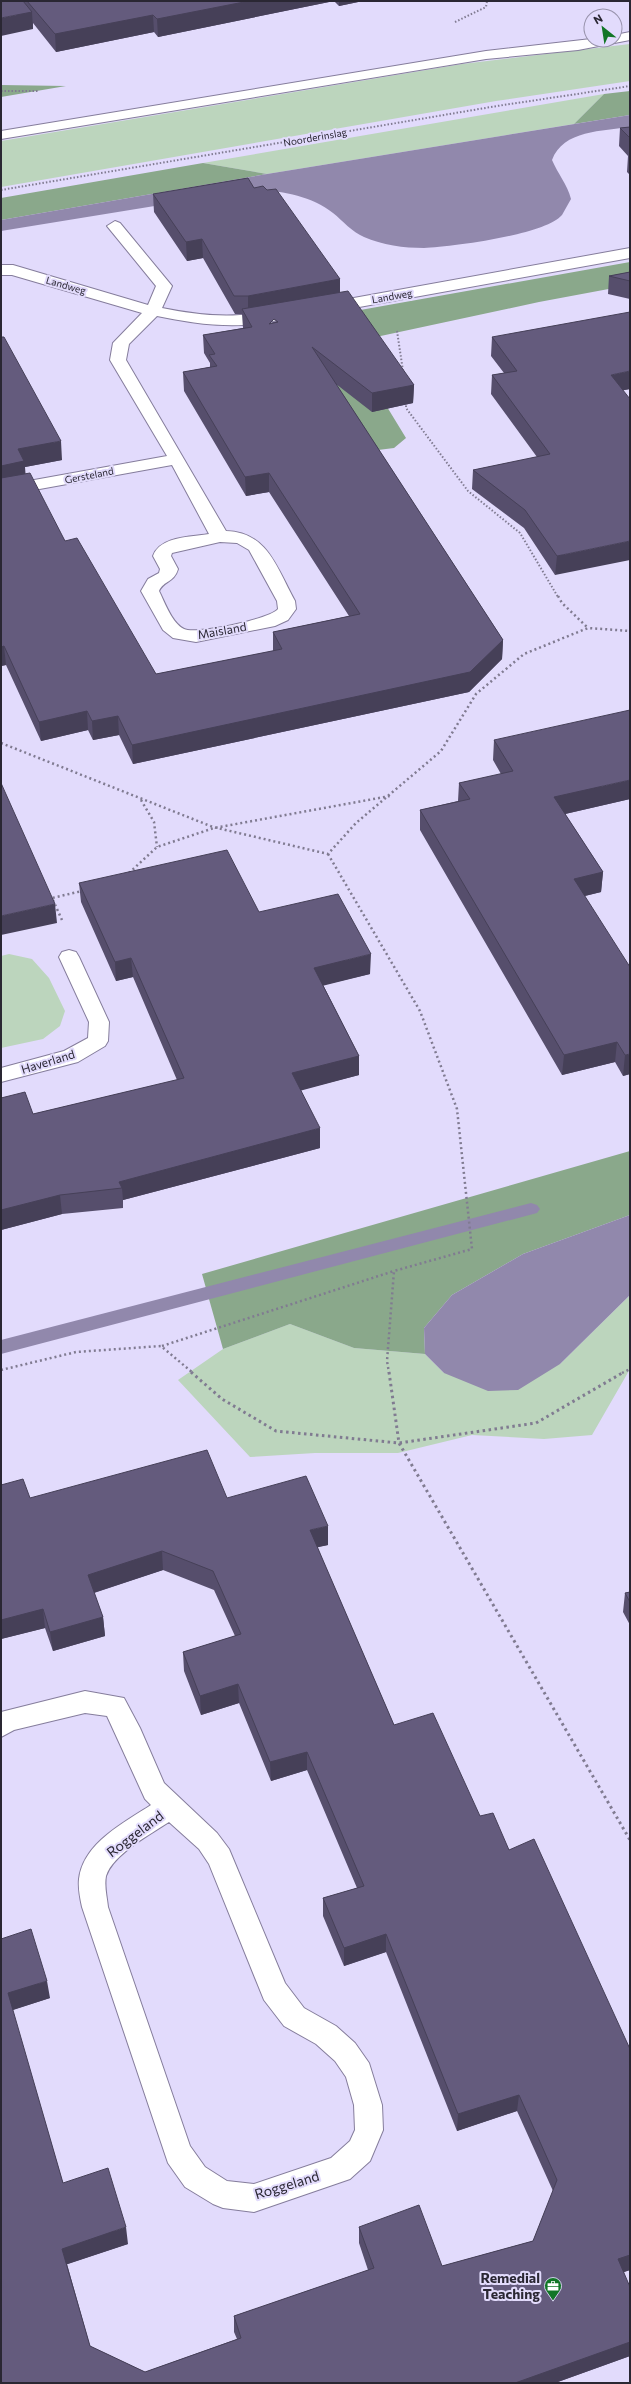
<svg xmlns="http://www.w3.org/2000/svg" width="631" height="2384" viewBox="0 0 631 2384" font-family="Commissioner,sans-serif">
  <rect width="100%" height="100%" fill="#e2dbfc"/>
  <!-- green -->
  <path fill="#bcd5bd" d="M630,44V81L496,101L1,187V141L462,64Z
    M604,94L574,124L267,174L203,163Z
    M9,954L32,959L49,978L65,1011L60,1026L43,1039L1,1048V956Z
    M630,1295V1369L592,1435L544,1439L472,1435L398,1453H315L250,1457L178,1380L223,1349L290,1324L354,1348L425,1354L444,1373L560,1364Z"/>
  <!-- forest -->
  <path fill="#8aa88b" d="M1,85L66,86L1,97Z
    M630,91V115L574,124L604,94Z
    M203,163L267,174L1,220V198Z
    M630,262V285L539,302L348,343L406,438L394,448L378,450L237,332Z
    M630,1151V1215L523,1254L452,1295L424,1328L425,1354L354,1348L290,1324L223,1349L202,1274Z"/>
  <!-- water -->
  <path fill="#9188ac" d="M630,115V127C603,131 563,130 552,160C558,174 567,184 571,199C568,204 565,210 562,215C545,235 451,247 424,248C404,248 382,245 364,237C352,232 343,221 333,213C312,196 284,192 259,189L1,231V220L267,174Z
    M630,1215V1295L560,1364L518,1390L488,1391L444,1373L425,1354L424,1328L452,1295L523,1254Z"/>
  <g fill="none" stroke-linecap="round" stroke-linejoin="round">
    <!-- stream -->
    <path fill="#9188ac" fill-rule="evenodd" d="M531,1203L537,1205L540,1209L537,1213L1,1354V1340Z"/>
    <defs>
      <path id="minor" d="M115,221L120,223L172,286L162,308C187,313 214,317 240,315C252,315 265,311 277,314L279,317L277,320C238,330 195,324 157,316L129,344L126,360L226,531C268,532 277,569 295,601L296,609L288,620L275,626L196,642L173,638L163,630L141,591L148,579L159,573L160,569L153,556C160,536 191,537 209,534L172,465L1,496V486L167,456L110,360L113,343L142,313L12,275H1V265H13L148,305L156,286L107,226ZM220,542L237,543L249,550L277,601L278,609C270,619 196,635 184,629C172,623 165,603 159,591C164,580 174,583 178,569L171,556L172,553Z
        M630,248V258L326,313L320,311L318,308L320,305L326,303Z
        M69,950L76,952L79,957L109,1022L108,1041L105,1046L78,1062L1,1082V1068L64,1051L88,1038L89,1022L59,957L62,952Z
        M85,1691L124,1698L140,1728L164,1783L217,1833L229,1849L285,1983L304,2008L336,2026L355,2043L369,2063L382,2105L383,2130L370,2161L350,2179L254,2212L223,2208L213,2204L185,2187L168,2163L82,1907C80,1898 78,1888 79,1879C83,1843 125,1822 151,1805L145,1799L107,1716L85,1713L14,1730L1,1737V1712ZM169,1822L199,1849L209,1864L264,2000L284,2026L316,2044L335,2061L346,2077L354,2105L355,2130L350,2141L331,2158L254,2184L227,2181L205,2167L190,2146L108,1907C107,1897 104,1886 106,1876C113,1854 151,1834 169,1822Z"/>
      <path id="secondary" d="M630,32V40L578,50L486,59L1,139V131L486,51L591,39L615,40V35Z"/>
    </defs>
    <!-- minor casing -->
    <use href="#minor" stroke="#857d9c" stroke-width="2"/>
    <!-- secondary casing -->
    <use href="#secondary" stroke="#857d9c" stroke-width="2"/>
    <!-- path-far2 -->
    <path stroke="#807b91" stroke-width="2" stroke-dasharray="1.5 2" stroke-linecap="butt" d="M455,22L486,7L487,1
      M1,91H38
      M1,190L497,106L630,86
      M397,331L403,371
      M406,402V408L468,491L520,533L558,597"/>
    <!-- path-far1 -->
    <path stroke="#807b91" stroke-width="2.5" stroke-dasharray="2 3" stroke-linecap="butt" d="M558,596L562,603L588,628
      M1,743L213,827L328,854L356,823L441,751L476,694L524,654L588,628L630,631
      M141,800L154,822L157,847
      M328,854L420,1011L457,1109L472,1249L394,1271L387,1361L389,1373
      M129,873L157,847L214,828L390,796
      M62,920L52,898L82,891
      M162,1346L394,1271
      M1,1370L76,1352L161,1346L193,1373
      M622,1373L630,1369"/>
    <!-- path -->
    <path stroke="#807b91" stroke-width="3" stroke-dasharray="2.5 3.5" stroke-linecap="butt" d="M191,1372L222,1399L276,1431L399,1443L536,1423L624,1372
      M389,1372L399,1443L630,1840"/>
    <!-- minor -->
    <use href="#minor" fill="#fff" fill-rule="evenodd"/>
    <!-- secondary -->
    <use href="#secondary" fill="#fff" fill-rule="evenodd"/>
  </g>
  <!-- wall -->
  <path fill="#564e6c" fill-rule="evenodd" d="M1,1H334L158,37L154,32L56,52L33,23V29Z
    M334,1H363L339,6Z
    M630,127V175L627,172L628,156L619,146L620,128Z
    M254,188L340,279V293L414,385L413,403L372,412L336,384L503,640L502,659L469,692L133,764L119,735L93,740L88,730L41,741L6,665L1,666V337L62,460L25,467V474L65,541L156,674L273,651V632L349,616L269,492L246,496L184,391L183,372L210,367V363L204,353L203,335L243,328L242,314H235L203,258L187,261L154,212L153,194ZM274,319L277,321L270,323Z
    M630,272V299L608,294L609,276Z
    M492,337L630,389L623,390L555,575L524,528L472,489L473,470L537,457L491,394L492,375L504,373L491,356Z
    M494,740L630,799L565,814L603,872L601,892L585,896L630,1074L623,1076L615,1062L562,1075L420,830V810L458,801L459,783L501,774L493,760Z
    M79,883L259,912L370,974L323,985L359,1056V1075L300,1090L320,1148L123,1200V1208L62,1214L1,1230V1098L33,1114L177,1080L133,977L116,981L81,902Z
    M1,1485L30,1498H227L328,1545L317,1547L394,1725L480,1816L509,1850L630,2049V2270L624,2272L630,2356L555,2383H1V1939L50,1998L12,2010L63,2183L128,2244L67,2264L90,2346L145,2372L237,2339L234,2332V2316L368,2270L359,2243V2227L442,2266L533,2241L553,2191L517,2111L457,2131L386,1952L344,1966L323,1916V1898L357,1888L307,1770L271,1781L239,1703L201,1715L184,1671L183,1652L235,1636L214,1590L163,1570L94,1593L103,1617L105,1636L53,1651L45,1628L1,1639Z
    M630,1592V1625L623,1612L625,1593Z"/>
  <!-- shaded-wall -->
  <path fill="#464058" d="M249,1H334L158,37L157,19Z
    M339,1H363L339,6Z
    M32,12L33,29L1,36V18Z
    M153,15L154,32L56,52L55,34Z
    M202,239L203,258L187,261L186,242Z
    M340,279V298L248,314V296Z
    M630,371V389L609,393L611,375Z
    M414,385L413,403L372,412V393Z
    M61,441L62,460L25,467L26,480L1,485V466L18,449Z
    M269,473V492L246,496L245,477Z
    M630,541V560L555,575L557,556Z
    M503,640L502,659L469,692L133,764L132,745Z
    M4,646L6,665L1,666V647Z
    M87,711L88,730L41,741L39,722Z
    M118,716L119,735L93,740L92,721Z
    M630,780V799L552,817L554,797Z
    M603,872L601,892L572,899L574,879Z
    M55,904L57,923L1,935V916Z
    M371,954L370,974L314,988V968Z
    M131,958L133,977L116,981L115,962Z
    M617,1042L615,1062L562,1075L564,1055Z
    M630,1054V1074L623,1076L625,1055Z
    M359,1056V1075L292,1093V1073Z
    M320,1128V1148L123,1200L122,1188L119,1182Z
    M60,1195L62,1214L1,1230V1210Z
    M328,1526V1545L310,1549V1530Z
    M162,1551L163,1570L90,1594L88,1575Z
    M43,1609L45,1628L1,1639V1620Z
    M103,1617L105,1636L53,1651L50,1632Z
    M238,1684L239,1703L201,1715L200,1696Z
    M307,1752V1770L271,1781L270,1762Z
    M386,1934V1952L344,1966V1948Z
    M47,1981L50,1998L10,2011L8,1993Z
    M519,2095L517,2111L457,2131L458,2114Z
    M126,2227L128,2244L65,2265L62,2249Z
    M630,2255V2270L615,2275L618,2259Z
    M630,2342V2356L555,2383H515Z"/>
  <!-- building -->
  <path fill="#645b7d" stroke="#464058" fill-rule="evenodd" d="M1,1H23L32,12L1,18Z
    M27,1H249L157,19L153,15L55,34Z
    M630,127V138L620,128Z
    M248,178L254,188L263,186L267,190L276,189L340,279L248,296H234L202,239L186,242L153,194Z
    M630,272V281L609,276Z
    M348,291L414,385L372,393L312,347L503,640L470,672L132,745L118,716L92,721L87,711L39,722L4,646L1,647V478L30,473L65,541L77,538L156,674L282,649L273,632L360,614L269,473L245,477L183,372L217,366L209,355L215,354L203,335L252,327L242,309ZM274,319L278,322L269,324Z
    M630,312V371L611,375L630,399V541L557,556L525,510L473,470L550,454L492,375L517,371L492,337Z
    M1,337H4L61,441L18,449L24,461L1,466Z
    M630,710V780L554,797L603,872L574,879L630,967V1054L625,1055L617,1042L564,1055L420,810L470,799L459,783L513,771L494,740Z
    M1,783L55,904L1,916Z
    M227,850L259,912L338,894L371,954L314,968L359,1056L292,1073L320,1128L119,1182L122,1188L60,1195L1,1210V1098L25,1092L33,1114L184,1078L131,958L115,962L79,883Z
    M207,1450L227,1498L306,1476L328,1526L310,1530L394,1725L433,1713L480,1816L493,1813L509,1850L534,1839L630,2049V2255L618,2259L630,2287V2342L515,2383H1V1939L31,1929L47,1981L8,1993L63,2183L108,2168L126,2227L62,2249L90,2346L145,2372L241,2338L234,2316L374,2268L359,2227L419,2205L442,2266L533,2241L557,2180L519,2095L458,2114L386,1934L344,1948L323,1898L364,1886L307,1752L270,1762L238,1684L200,1696L183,1652L241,1634L213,1571L162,1551L88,1575L103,1617L50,1632L43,1609L1,1620V1485L23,1479L30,1498Z
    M630,1592V1602L625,1593Z"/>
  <!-- icons -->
  <defs>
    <symbol id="office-pin" viewBox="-11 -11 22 30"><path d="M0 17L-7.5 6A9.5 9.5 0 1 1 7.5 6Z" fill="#127627" stroke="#e2dbfc"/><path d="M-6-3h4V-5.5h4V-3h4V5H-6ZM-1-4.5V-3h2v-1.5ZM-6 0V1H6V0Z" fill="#fff"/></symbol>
  </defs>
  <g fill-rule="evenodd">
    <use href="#office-pin" x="543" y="2276" width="20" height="27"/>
  </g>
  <g text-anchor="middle" stroke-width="4" stroke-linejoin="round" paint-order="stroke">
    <!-- far-street labels -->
    <g font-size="10" fill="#2a2733" stroke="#e2dbfc">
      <text transform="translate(315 137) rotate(-10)" y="4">Noorderinslag</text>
      <text transform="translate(66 285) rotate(16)" y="4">Landweg</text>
      <text transform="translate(392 296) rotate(-10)" y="4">Landweg</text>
      <text transform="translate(89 475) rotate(-11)" y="4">Gersteland</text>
    </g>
    <!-- street labels -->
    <g font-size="12" fill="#2a2733" stroke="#e2dbfc">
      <text transform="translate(222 631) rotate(-10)" y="4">Maisland</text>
      <text transform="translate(48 1062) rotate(-17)" y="4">Haverland</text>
    </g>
    <!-- near-street labels -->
    <g font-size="14" fill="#2a2733" stroke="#e2dbfc">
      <text transform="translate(135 1834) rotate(-37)" y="5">Roggeland</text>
      <text transform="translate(287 2185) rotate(-17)" y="5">Roggeland</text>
    </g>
    <!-- near-poi labels -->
    <g font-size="14" font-weight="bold" fill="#2a2733" stroke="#e2dbfc" text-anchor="end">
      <text x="540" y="2283">Remedial<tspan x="540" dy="16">Teaching</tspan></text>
    </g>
  </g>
  <!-- border -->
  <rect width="631" height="2384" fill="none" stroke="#2a2733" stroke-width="4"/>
  <!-- north arrow -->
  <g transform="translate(603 28) rotate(330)"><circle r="19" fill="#e2dbfc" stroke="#9893ac"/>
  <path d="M0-3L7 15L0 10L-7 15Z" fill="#127627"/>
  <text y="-6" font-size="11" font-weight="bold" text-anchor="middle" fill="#2a2733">N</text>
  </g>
</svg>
